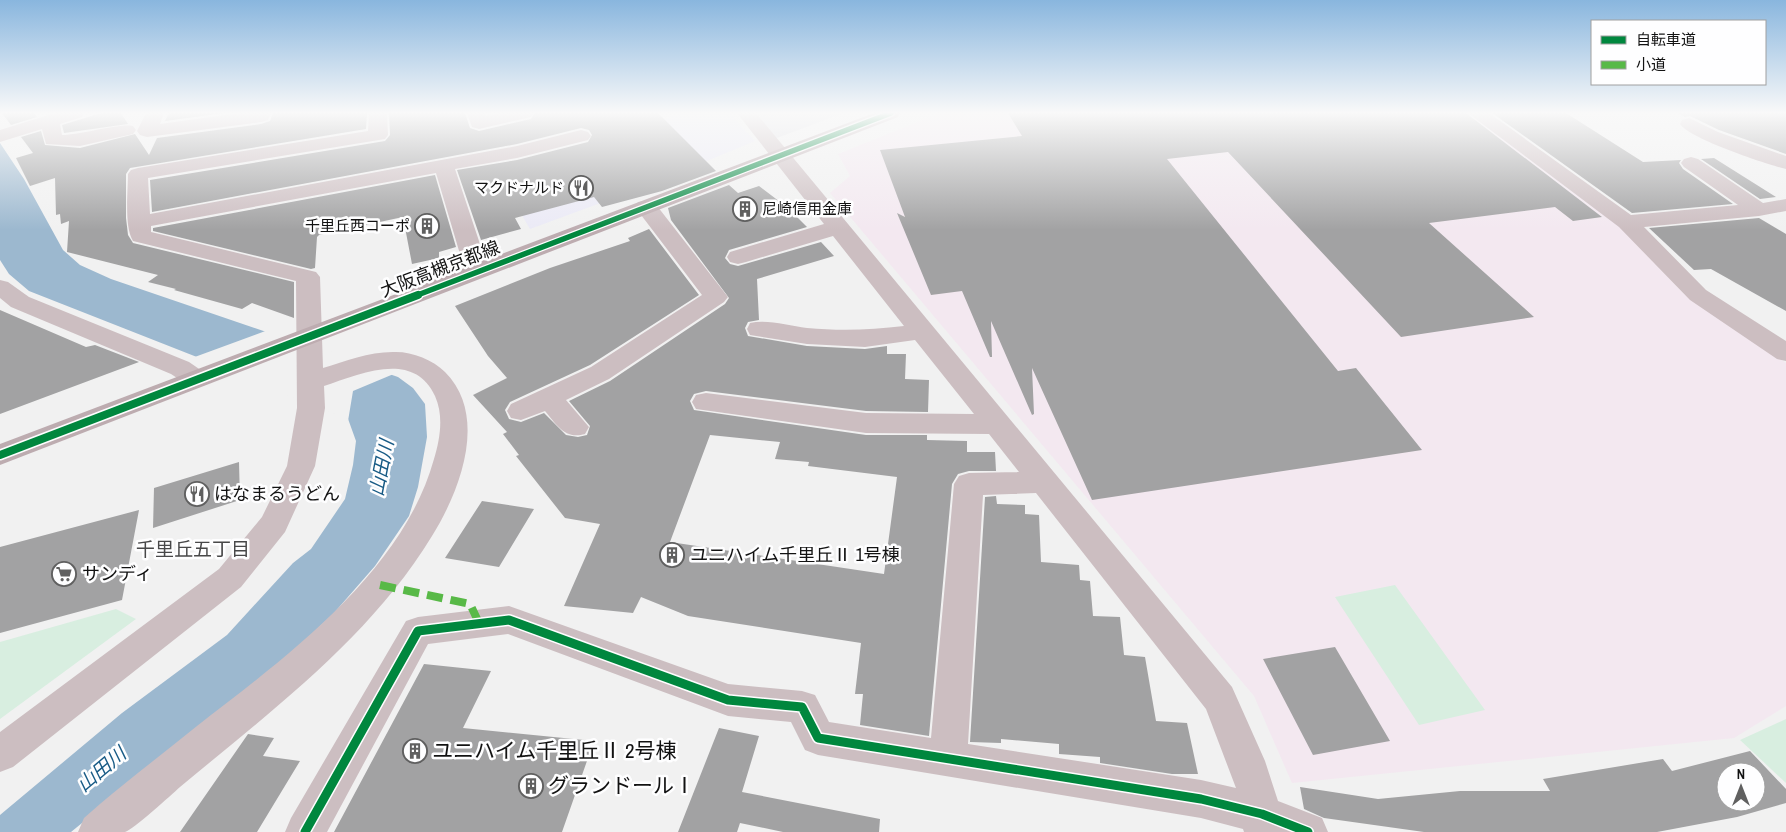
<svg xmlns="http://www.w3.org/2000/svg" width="1786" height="832" viewBox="0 0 1786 832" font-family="'Archivo Narrow','Noto Sans JP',sans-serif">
  <rect width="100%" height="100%" fill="#f1f1f1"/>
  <!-- commercial -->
  <path fill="#ebeaf6" d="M684,113H729L755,141L673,175L628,129Z
    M501,180L625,194L530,229Z"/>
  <!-- industrial -->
  <path fill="#f3e8f0" d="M940,113H1468L1616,223L1684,294L1786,363V706L1734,738L1292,783L1254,696L830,193L850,176L838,154Z"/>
  <!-- built -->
  <path fill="#e0e0e5" d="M754,113H844L774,139Z"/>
  <!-- green -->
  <path fill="#d8eee0" d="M1395,585L1485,710L1419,725L1335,597Z
    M116,609L136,619L0,719V642Z
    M1786,719V783L1740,740Z"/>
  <!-- water -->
  <path fill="#9cb8cf" d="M0,143L24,179L63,250L80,265L111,279L398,377L413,388L425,404L427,437L418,487L409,516L375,566L334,613L298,647L71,832H0V815L122,713L227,635L293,563L311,549L345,499L353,465L356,441L347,416L29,291L9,274L0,260Z"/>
  <!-- pier -->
  <path fill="#f1f1f1" d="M268,330L396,373L353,391L348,421L346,418L192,358Z"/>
  <!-- building -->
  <path fill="#a2a2a3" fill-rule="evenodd" d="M2,113H34L37,117L11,125Z
    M101,113H121L128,124L64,133L62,125Z
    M169,113H225L165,121Z
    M273,113H367L366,129L130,168L126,174V218L128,235L133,243L294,282V318L252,303L242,309L174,290L176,289L148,282L158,275L67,252L69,221L61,224L60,214L56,215L55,178L30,186L16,158L33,153L21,137L41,131L45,145L80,148L135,134L149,155L157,138L261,124L270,121Z
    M389,113H465L470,128L479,131L531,119L535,113H658L716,171L662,191L602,207L594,197L515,218L521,229L481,240L457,170L517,160L588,142L592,135L589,130L581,128L517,144L152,212L150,180L385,141L390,135Z
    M1008,113H1466L1602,217L1573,221L1555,207L1429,223L1534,317L1401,337L1228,152L1167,159L1338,371L1356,368L1422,450L1092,500L1032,368L1034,414L1032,415L991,321L992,357H990L962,291L931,295L897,213L905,217L880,150L1022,136Z
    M1492,113H1566L1643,162L1681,160L1679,163L1683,169L1733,204L1632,213Z
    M1677,113H1786V154L1719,130L1690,116L1685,117Z
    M1714,158L1776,197L1760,199L1701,159Z
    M435,175L456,247L439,252V258L412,264L403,217L319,235L317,237L315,268L311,269L153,231V228Z
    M729,185L738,193L759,186L788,208L807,227L729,250L725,258L730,264L738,266L821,242L834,256L757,279L759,320L748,322L745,328L748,336L807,346L865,349L887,346V354H906L905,379L929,380L928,412L866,411L706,391L694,394L690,401L694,410L866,435H927V440L967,441V452H995L996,471H969L958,474L952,484L929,736L860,725L863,694H855L861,643L688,616L641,597L633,613L564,606L600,524L565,518L516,456L519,455L503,434L507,432L473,395L507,378L488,356L455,306L550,268L630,241L628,238L649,229L699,295L590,365L510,402L505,410L509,419L521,422L544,413L566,435L578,437L587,435L590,426L569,401L610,381L725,304L729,298L671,220L668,208ZM710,435L780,442L775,459L809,462L808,466L897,477L884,574L670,542Z
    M1759,218L1786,234V311L1711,269L1694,270L1649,228Z
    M0,310L86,347L95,345L139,362L0,414Z
    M239,462L240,500L153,528L154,488Z
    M996,496L997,504L1025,505V514L1039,515L1041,562L1079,565L1080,580L1090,581L1093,616L1120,617L1124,655L1145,657L1156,721L1187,723L1198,774H1172L1100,763V757L1059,754V744L1001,739V743L970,742L985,497Z
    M482,501L534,509L499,567L445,558Z
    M139,510L122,600L0,633V547Z
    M1335,647L1390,741L1313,755L1263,659Z
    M424,664L491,671L463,728L594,741L562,832H334Z
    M719,728L759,736L742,792L880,819L879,832H783L740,823L737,832H678Z
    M248,734L274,738L263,756L300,761L257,832H180Z
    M1750,751L1786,789V803L1737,817L1657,832H1424L1324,818L1304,809L1300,787L1378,799L1460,791H1550L1543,779L1663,759L1672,771ZM1726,772H1756V802H1726Z"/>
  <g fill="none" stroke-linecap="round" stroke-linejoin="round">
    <!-- minor -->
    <path fill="#ccbec1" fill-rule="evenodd" d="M55,113H84L82,117L60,124L62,135C81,135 119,123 133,126L136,130L133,134L80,146L46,144L42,129L0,142V130Z
      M146,113H164L160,124L240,113H271L268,120L261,122L147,137L140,135L137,131Z
      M369,113H387L388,135L385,139L148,178L150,214L517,146L581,130L588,132L591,136L588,140L517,158L455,169L489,271L485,276L477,278L469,276L465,271L436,173L151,226V232L316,272L320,277L323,368C346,361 371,351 396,352C413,352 433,360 445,372C489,416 460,491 432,536C370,638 270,712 180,787C171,795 133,830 125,832C111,832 92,832 78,832L84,818L100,804C132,777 165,752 197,726C286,657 403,572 434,459C440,439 444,416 435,396C413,349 359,375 324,386L325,408L315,466L285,532L241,587L13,767L0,772V732L219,569L262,517L287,466L297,408L296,281L133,241C124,227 128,191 128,174L131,170L138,168L368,131Z
      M467,113H485L486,116L498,113H533L531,117L479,129L472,127Z
      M737,113H756L1232,687L1265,761L1278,801L1322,818L1328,832H1244L1243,829L1201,818L818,755L805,750L791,722L728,716L508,634L428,644L327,832H285L291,818L406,621L418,617L509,606L728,684L802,691L815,695L829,722L931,738L954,484L959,476L969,473L1019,472L989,434L866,433L696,409L692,402L696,395L706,393L866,413L974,414L915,340L865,347L807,344L750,335L747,329L750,323C768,319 789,326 807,328C840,331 871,330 904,326L833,236L746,262L738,264L730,262L727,257L730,252L824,224ZM1036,493L1206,709L1236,788L1201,780L968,744L983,495Z
      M1468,113H1489L1631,215L1738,205L1684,167L1681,163L1684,159L1691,157L1698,159L1763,203L1786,199V211L1759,216L1644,227L1706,290L1786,341V361L1777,359L1690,300L1619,227Z
      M1689,118L1718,132L1786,156V169C1766,164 1690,139 1680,124L1682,120Z
      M646,201L654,202L728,297L724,302L609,379L566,400L589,427L585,434C565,440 557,425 545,411L521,420L511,418L507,411L511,404L591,367L702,295L635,207L638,202Z
      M0,280L8,282L29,297L189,362L205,373L209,379L205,385C190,389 183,382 171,374L11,307L0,298Z"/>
    <!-- primary -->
    <path fill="#bdacb0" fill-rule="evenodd" d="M874,113H900L898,117L0,465V444Z"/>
    <!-- quiet -->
    <path stroke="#58b947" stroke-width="8" stroke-dasharray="16 8" stroke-linecap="butt" d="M380,585L470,604L479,623"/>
    <defs>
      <path id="cycleway-far2" d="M415,296L891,113"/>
      <path id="cycleway-far1" d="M0,455L418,295"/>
      <path id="cycleway" d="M305,832L418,631L509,620L728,700L802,707L818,738L1201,799L1262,814L1308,832"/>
    </defs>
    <!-- cycleway-far2 casing -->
    <use href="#cycleway-far2" stroke="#fefeff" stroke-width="8"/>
    <!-- cycleway-far1 casing -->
    <use href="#cycleway-far1" stroke="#fefeff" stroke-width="11"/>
    <!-- cycleway casing -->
    <use href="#cycleway" stroke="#fefeff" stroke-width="12"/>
    <!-- cycleway-far2 -->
    <use href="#cycleway-far2" stroke="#00873e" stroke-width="5.5"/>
    <!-- cycleway-far1 -->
    <use href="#cycleway-far1" stroke="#00873e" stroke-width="8"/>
    <!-- cycleway -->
    <use href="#cycleway" stroke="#00873e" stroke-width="9"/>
  </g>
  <!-- sky -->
  <linearGradient id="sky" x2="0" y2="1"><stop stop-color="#89b6de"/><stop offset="0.49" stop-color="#f9f9f9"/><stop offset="1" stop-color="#f9f9f9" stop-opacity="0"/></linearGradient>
  <rect width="1786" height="230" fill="url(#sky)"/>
  <!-- icons -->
  <defs>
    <symbol id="restaurant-ring" viewBox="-11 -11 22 22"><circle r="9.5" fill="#fefeff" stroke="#606060" stroke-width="1.5"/><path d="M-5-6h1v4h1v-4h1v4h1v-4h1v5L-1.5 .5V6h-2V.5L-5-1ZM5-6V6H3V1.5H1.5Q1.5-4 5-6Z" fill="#606060"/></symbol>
    <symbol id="building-ring" viewBox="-11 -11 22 22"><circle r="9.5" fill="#fefeff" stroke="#606060" stroke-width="1.5"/><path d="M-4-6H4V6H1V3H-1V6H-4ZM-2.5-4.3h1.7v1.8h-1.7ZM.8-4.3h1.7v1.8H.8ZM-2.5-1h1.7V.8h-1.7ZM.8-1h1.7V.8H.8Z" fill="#606060"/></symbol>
    <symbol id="supermarket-ring" viewBox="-11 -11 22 22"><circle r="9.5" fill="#fefeff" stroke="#606060" stroke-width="1.5"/><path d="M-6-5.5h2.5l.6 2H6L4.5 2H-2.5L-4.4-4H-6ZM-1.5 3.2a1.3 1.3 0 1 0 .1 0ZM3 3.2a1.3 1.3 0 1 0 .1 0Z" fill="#606060"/></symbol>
  </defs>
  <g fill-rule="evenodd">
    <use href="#restaurant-ring" x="567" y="174" width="28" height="28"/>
    <use href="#building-ring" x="731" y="195" width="28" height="28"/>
    <use href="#building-ring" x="413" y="212" width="28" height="28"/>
    <use href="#restaurant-ring" x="183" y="480" width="28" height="28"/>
    <use href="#building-ring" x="658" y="541" width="28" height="28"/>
    <use href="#supermarket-ring" x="50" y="560" width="28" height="28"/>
    <use href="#building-ring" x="401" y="737" width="28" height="28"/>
    <use href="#building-ring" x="517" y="772" width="28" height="28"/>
  </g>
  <g text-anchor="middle" stroke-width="5" stroke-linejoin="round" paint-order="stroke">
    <!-- far-poi labels -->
    <g font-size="15" fill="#121212" stroke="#fefeff" text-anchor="end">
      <text x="564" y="193">マクドナルド</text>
      <text x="762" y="214" text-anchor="start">尼崎信用金庫</text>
      <text x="410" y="231">千里丘西コーポ</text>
    </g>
    <!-- street labels -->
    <g font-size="18" fill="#121212" stroke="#fefeff">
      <text transform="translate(440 269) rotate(-21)" y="6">大阪高槻京都線</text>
    </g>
    <!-- poi labels -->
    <g font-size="18" fill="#121212" stroke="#fefeff" text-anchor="start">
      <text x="214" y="500">はなまるうどん</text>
      <text x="690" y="561">ユニハイム千里丘Ⅱ 1号棟</text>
      <text x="82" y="580">サンディ</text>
    </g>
    <!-- water labels -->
    <g font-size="19" font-style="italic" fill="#175a85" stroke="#fefeff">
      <text transform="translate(381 468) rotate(-79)" y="7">山田川</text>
      <text transform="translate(101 769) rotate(-40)" y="7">山田川</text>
    </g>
    <!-- neighbourhood labels -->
    <g font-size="19" fill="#484849" stroke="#fefeff">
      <text x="193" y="556">千里丘五丁目</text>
    </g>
    <!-- near-poi labels -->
    <g font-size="21" fill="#121212" stroke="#fefeff" text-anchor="start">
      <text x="432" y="758">ユニハイム千里丘Ⅱ 2号棟</text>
      <text x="548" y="793">グランドールⅠ</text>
    </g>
  </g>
  <!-- legend -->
  <rect x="1591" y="20" width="175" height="65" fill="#fefeff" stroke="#a0a0a0"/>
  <rect x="1601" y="36" width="25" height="8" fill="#00873e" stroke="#a0a0a0"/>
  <text x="1636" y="45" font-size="15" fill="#121212">自転車道</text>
  <rect x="1601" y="61" width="25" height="8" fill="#58b947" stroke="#a0a0a0"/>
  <text x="1636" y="70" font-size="15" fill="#121212">小道</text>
  <!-- north arrow -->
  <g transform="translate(1741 787)"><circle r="24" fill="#fefeff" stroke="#a0a0a0"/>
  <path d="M0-4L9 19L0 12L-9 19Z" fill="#606060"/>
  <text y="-8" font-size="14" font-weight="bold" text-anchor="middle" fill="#121212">N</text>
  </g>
</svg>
